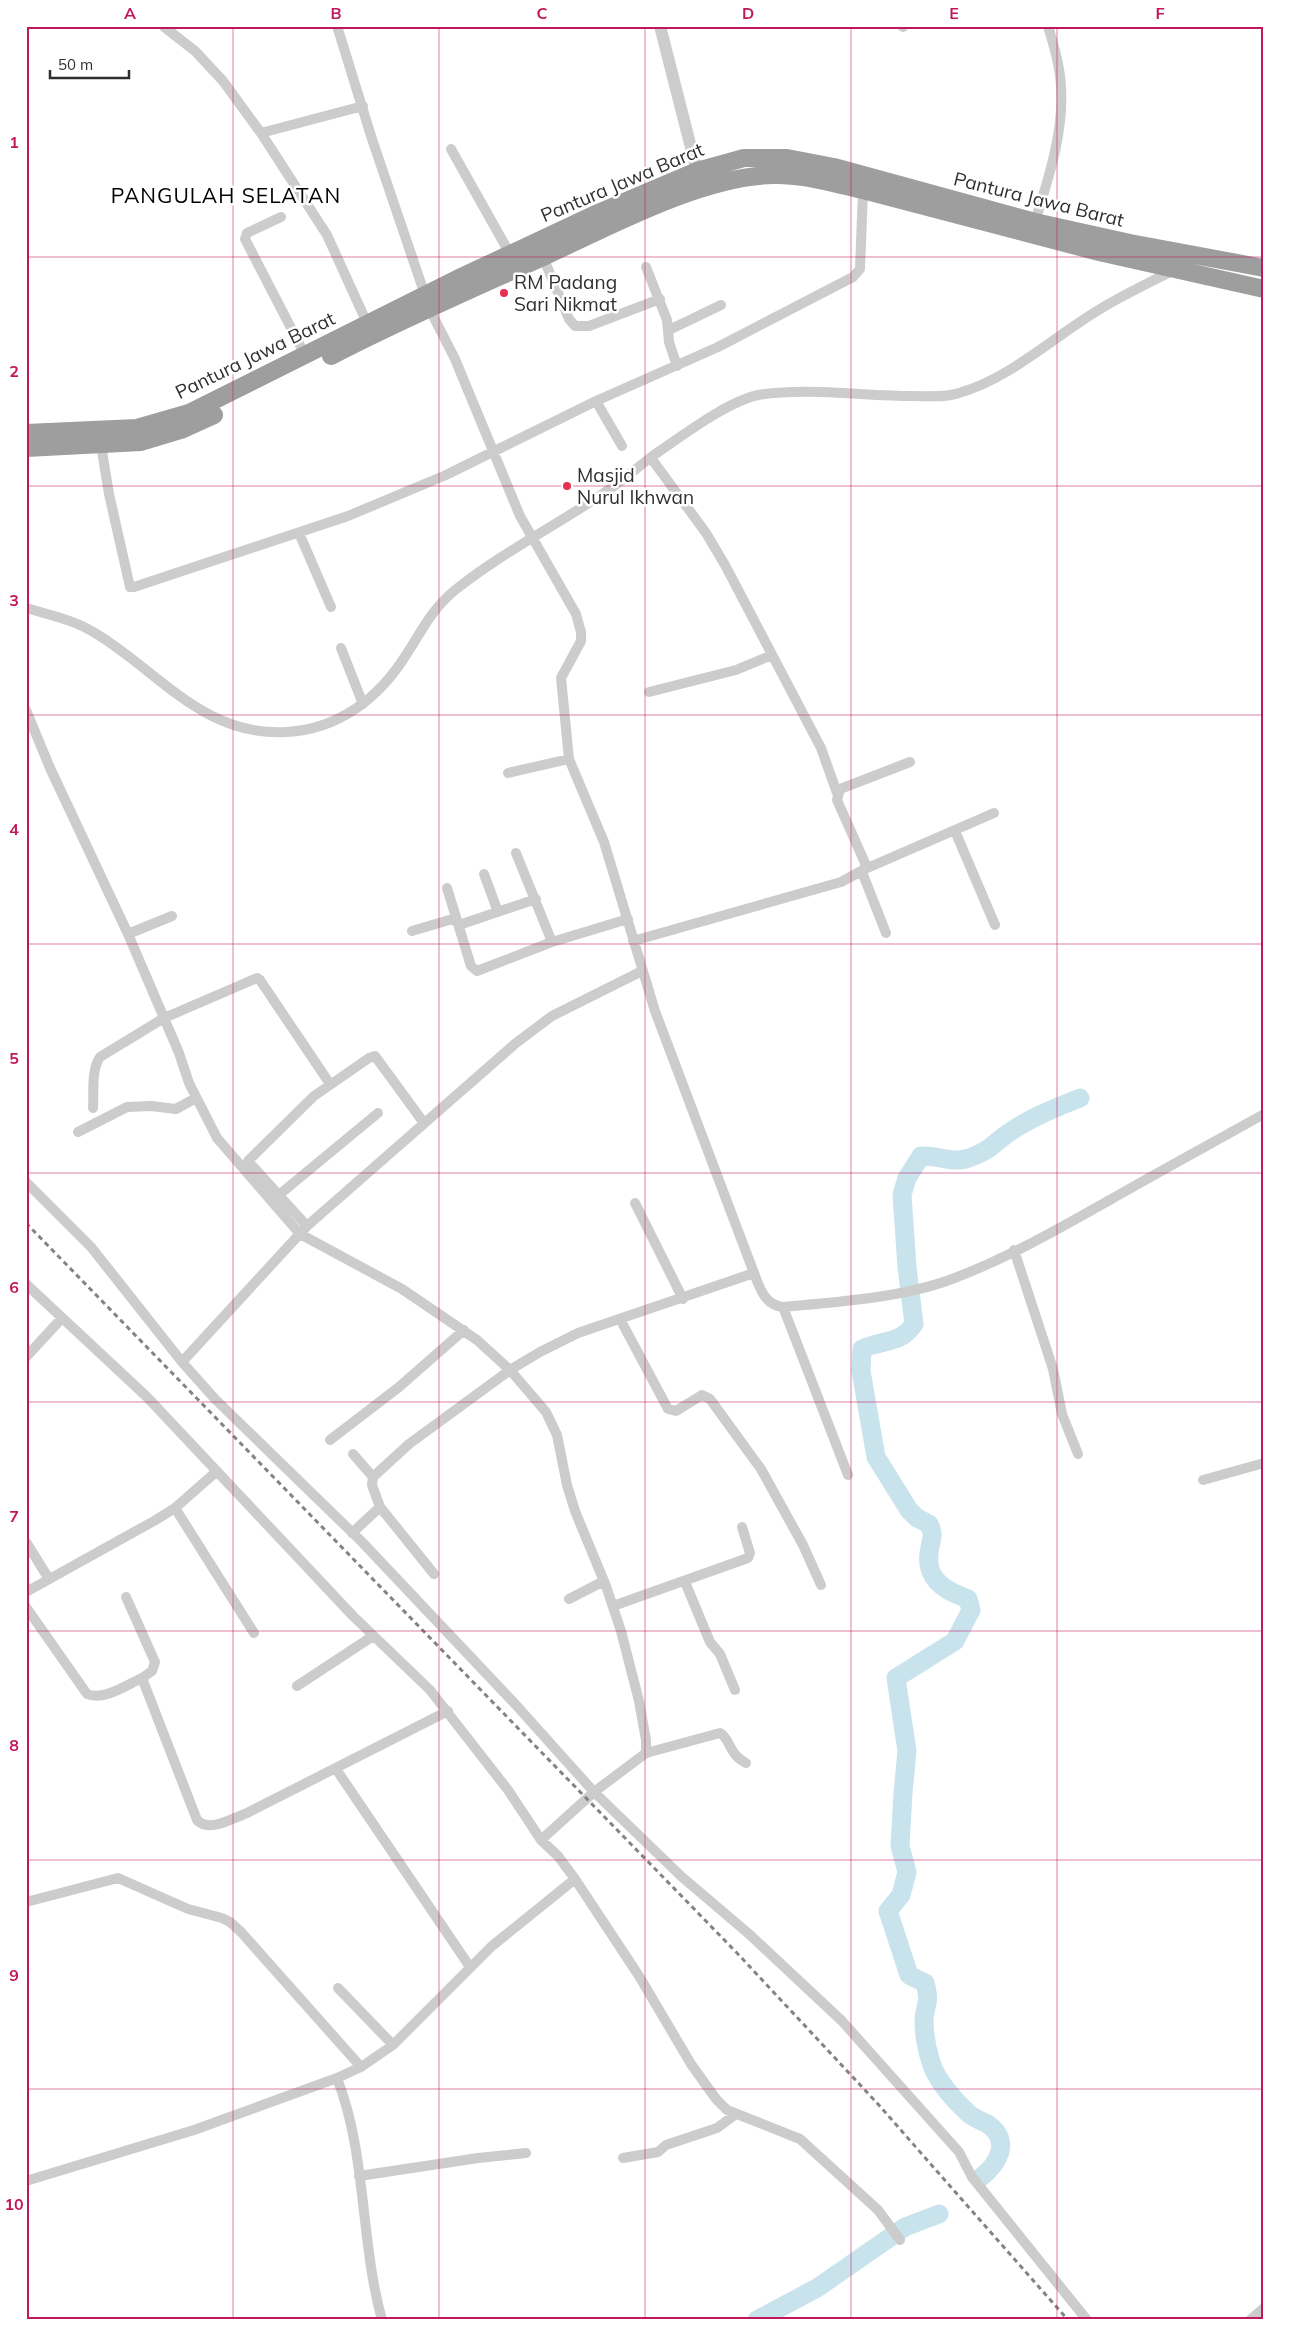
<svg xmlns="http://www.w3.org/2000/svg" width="1290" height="2346" viewBox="0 0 1290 2346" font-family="Mulish,sans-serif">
  <rect width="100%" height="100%" fill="#fff"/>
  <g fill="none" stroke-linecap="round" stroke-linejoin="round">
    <!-- stream -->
    <path stroke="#c9e3ed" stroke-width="3" d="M1262,2320L1264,2319"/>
    <!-- river -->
    <path stroke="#c9e3ed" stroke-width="19" d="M980,2178C997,2165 1012,2142 989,2125C983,2121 975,2119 969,2114C955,2101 936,2080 931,2062C927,2050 924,2032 924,2020C925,2002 931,2005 925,1983L909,1975L888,1911L901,1895L907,1872L900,1846L903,1793L907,1751L896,1678L955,1641L971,1610L968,1599C943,1590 923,1578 930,1547C932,1537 934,1534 929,1524L917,1518L909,1510L876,1457L861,1371L862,1349C883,1339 900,1345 914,1324L907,1267L902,1195L907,1178L921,1156C938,1155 953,1164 969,1158C988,1152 993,1144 1007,1134C1029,1118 1055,1108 1080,1098
      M757,2320L817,2288L905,2227L939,2214"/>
    <!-- minor -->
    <path stroke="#ccc" stroke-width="10" d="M163,26L195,51L223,81L261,133L327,235L367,323
      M337,26L372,139L425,295
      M902,26L903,27
      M261,133L363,106
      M451,149L510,254
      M281,217L247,233L245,239L306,357
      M1035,222C1048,179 1064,133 1061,87C1060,66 1054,46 1048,26
      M543,257L569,319L575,326H589L660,299
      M646,267L667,320L669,342L677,366
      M669,330L721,305
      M596,401L622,446
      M101,445L109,494L130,587H134L348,516L446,475L596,401L718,347L853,277L860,269L863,190
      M651,458L706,533L725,565L821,748L837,793
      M299,533L331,607
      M26,608C50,615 74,620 95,633C160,672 203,737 287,732C339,729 379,698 406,655C421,632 432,609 454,591C502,552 560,524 611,488C626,478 639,466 654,455C681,437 726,402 758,395C804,387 864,396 912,396C927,396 944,398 959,393C1004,380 1041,348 1080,322C1109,302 1142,286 1174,270
      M341,648L363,704
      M649,692L736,670L772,655
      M26,710L50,768L128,934L179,1053L189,1083L217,1138L300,1234L402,1289L477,1340L510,1370L546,1412L557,1435L567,1485L575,1511L606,1586L621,1631L639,1701L646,1740V1753L594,1792L541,1840
      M508,773L569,759
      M955,831L995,925
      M516,853L552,942
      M865,869L994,813
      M862,872L886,933
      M484,874L498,912
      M447,888L471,966L477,971L552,942L628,919
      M459,925L536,899
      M412,931L456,918
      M128,934L172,916
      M633,941L841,882L865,869V863L837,800L840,789L910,762
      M93,1108C94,1092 91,1070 100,1057L164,1018L257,978L260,980L330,1084
      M78,1132L127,1107L151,1106L176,1109L196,1098
      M26,1182L91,1247L182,1362L215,1399L362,1542L516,1705L594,1792L682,1877L749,1934L842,2021L959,2152L972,2177L1087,2320
      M274,1199L378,1113
      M635,1203L683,1299
      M307,1226L248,1161L314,1096L369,1058L375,1056L424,1123
      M1014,1250L1053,1369L1062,1414L1078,1454
      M754,1273C760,1289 765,1305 783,1307C836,1302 902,1298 952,1279C1008,1258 1062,1227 1115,1197C1164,1169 1214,1142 1264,1114
      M26,1284L147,1397L353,1616L430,1690L508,1790L541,1840L558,1856L575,1879L639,1976L691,2064L716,2099L727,2110L800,2139L878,2210L900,2240
      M783,1307L848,1475
      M620,1319L668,1409L676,1411L702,1395L710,1399L761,1469L803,1545L821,1585
      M26,1357L62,1318
      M182,1362L307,1226L516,1043L552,1016L642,971
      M330,1440L399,1387L464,1330
      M353,1454L373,1477
      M1203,1480L1264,1463
      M380,1507L434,1574
      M175,1508L254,1633
      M352,1533L380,1507L372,1485L373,1477L409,1444L510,1370L540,1352L578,1333L754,1273L655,1011L604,842L569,759L561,678L581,641V632L576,614L520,516L455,359L429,308
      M26,1542L49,1579
      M685,1582L710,1642L720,1654L735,1690
      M26,1592L154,1521L175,1508L217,1471
      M126,1597L155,1662L152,1671L142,1678
      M569,1599L604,1581
      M613,1606L748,1558L750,1553L742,1527
      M26,1607L87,1694C104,1701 126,1685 142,1678L197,1820C209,1833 233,1818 247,1813L448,1711
      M297,1686L373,1636
      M646,1753L720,1733C730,1738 729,1755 746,1763
      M336,1769L470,1967
      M26,1902L118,1878L188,1909L222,1918L230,1922L241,1932L361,2067
      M338,1988L393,2045
      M337,2078C367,2155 360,2241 382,2320
      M623,2158L658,2152L666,2145L717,2128L736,2114
      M359,2176L478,2158L526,2153
      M26,2181L194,2130L337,2078L361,2067L393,2045L492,1946L575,1879
      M1250,2320L1264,2308"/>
    <!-- tertiary -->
    <path stroke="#ccc" stroke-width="12" d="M660,26L699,179"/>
    <!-- trunk -->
    <path stroke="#9e9e9e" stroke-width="18" d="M331,356C400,320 472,289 543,257C608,227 702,176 773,175C803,174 834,184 863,190L1099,252L1264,289
      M26,433L137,428L189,413L457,279L598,213L697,171L744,158H787L834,167L1035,222L1130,243L1264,268
      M26,448L141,442L181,430L214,415"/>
    <!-- rail -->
    <path stroke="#848484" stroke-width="3" stroke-dasharray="5 4" stroke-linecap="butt" d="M26,1223L737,1953L877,2103L1068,2320"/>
  </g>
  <!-- grid -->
  <path fill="none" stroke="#c2185b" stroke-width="1" stroke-opacity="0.55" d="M233,26V2320M439,26V2320M645,26V2320M851,26V2320M1057,26V2320M26,257H1264M26,486H1264M26,715H1264M26,944H1264M26,1173H1264M26,1402H1264M26,1631H1264M26,1860H1264M26,2089H1264"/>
  <!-- markers -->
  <g fill="#e83050" stroke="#fff" stroke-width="2">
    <circle cx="504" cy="293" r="5"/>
    <circle cx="567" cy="486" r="5"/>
  </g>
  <g text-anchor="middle" stroke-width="5" stroke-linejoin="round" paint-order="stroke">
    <!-- street labels -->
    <g font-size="19" fill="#2f2f2f" stroke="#fff">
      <text transform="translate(622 182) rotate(-23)" y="7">Pantura Jawa Barat</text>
      <text transform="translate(1039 199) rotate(14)" y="7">Pantura Jawa Barat</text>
      <text transform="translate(255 355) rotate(-26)" y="7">Pantura Jawa Barat</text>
    </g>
    <!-- poi labels -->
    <g font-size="19" fill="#2f2f2f" stroke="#fff" text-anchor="start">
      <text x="514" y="289">RM Padang<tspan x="514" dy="22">Sari Nikmat</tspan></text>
      <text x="577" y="482">Masjid<tspan x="577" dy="22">Nurul Ikhwan</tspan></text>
    </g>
    <!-- quarter labels -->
    <g font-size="21" letter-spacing="1" fill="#000" stroke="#fff">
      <text x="226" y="203">PANGULAH SELATAN</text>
    </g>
  </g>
  <!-- border -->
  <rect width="1290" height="2346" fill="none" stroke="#ffffff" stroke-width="55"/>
  <!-- scale -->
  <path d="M50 70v8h79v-8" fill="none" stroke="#2f2f2f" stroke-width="2.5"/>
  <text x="58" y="70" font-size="15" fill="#2f2f2f" stroke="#ffffff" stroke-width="4" paint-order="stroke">50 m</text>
  <rect x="28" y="28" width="1234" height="2290" fill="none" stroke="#c2185b" stroke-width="2"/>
  <g font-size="16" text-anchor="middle" font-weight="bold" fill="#c2185b">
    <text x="130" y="19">A</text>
    <text x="336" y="19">B</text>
    <text x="542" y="19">C</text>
    <text x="748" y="19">D</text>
    <text x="954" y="19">E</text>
    <text x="1160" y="19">F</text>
    <text x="14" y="148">1</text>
    <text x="14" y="377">2</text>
    <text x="14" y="606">3</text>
    <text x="14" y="835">4</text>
    <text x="14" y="1064">5</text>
    <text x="14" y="1293">6</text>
    <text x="14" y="1522">7</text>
    <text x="14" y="1751">8</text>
    <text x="14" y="1981">9</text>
    <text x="14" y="2210">10</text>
  </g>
</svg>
